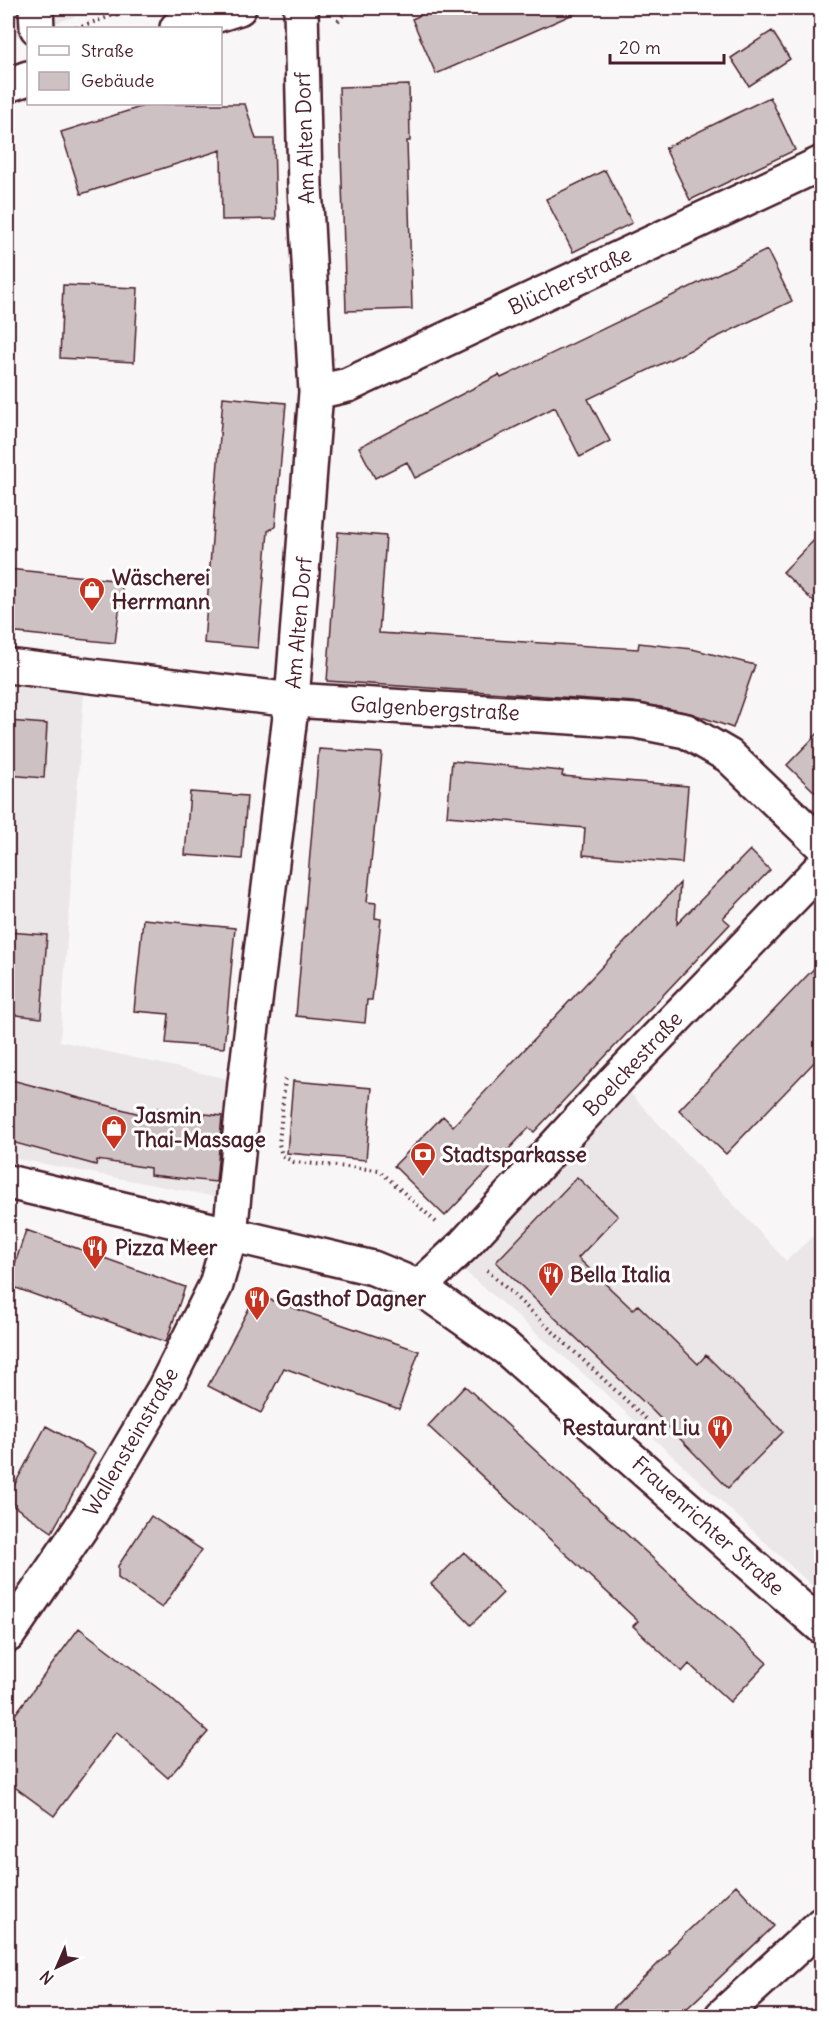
<svg xmlns="http://www.w3.org/2000/svg" width="829" height="2024" viewBox="0 0 829 2024" font-family="Delius,sans-serif">
  <rect width="100%" height="100%" fill="#f8f6f7"/>
  <filter id="ink" filterUnits="userSpaceOnUse"><feTurbulence type="fractalNoise" baseFrequency=".0167" numOctaves="2"/><feDisplacementMap in="SourceGraphic" scale="12" xChannelSelector="R" yChannelSelector="G"/><feConvolveMatrix kernelMatrix="1 2 1 2 8 2 1 2 1" color-interpolation-filters="sRGB"/></filter>
  <g filter="url(#ink)">
    <!-- built -->
    <path fill="#ebe6e8" d="M8,8H100L8,39Z
      M8,667L85,676L60,1041L245,1083L233,1200L8,1157Z
      M617,1079L786,1261L821,1229V1594L594,1383L451,1259Z"/>
    <!-- building -->
    <path fill="#cdc1c4" stroke="#4a1f2b" stroke-width="1.5" d="M437,8H587L436,74L412,19Z
      M772,31L790,59L749,86L731,58Z
      M409,85L410,141H407L412,309L346,311L339,87Z
      M770,97L795,150L690,200L665,148Z
      M150,104H245L256,139H274L276,219L222,220L221,150L81,194L61,132Z
      M605,170L632,223L573,252L546,199Z
      M767,250L792,301L588,399L610,441L580,457L555,407L415,478L407,462L375,478L359,447L499,375L501,378Z
      M63,285L138,288L134,362L60,358Z
      M223,397L286,403L275,527L268,531L258,648L204,643Z
      M338,532L386,536L379,633L638,649L639,643L692,649L755,665L733,728L690,713L634,702L327,681Z
      M822,532V610L783,572Z
      M8,569L123,581L115,643L8,632Z
      M8,721L47,724L44,778L8,775Z
      M822,729V799L787,765Z
      M319,749L382,753L367,902L376,903L375,918L381,919L372,1000H367L365,1023L296,1016Z
      M452,761L563,771L562,776L688,786L682,863L583,855L585,828L447,816Z
      M190,792L247,796L242,859L185,855Z
      M750,850L770,870L723,918L730,924L534,1132L529,1128L445,1216L394,1166L443,1116L453,1126L680,883L677,924Z
      M143,919L235,928L224,1048L166,1043L169,1014L134,1011Z
      M8,932L47,935L41,1018L8,1014Z
      M822,960V1054L726,1154L679,1110Z
      M8,1079L155,1118L156,1108L222,1116L216,1182L150,1175V1168L97,1160L96,1165L8,1141Z
      M293,1081L372,1088L366,1160L287,1153Z
      M577,1177L618,1216L578,1258L633,1310L638,1305L698,1364L706,1355L783,1432L728,1488L652,1410L496,1262Z
      M26,1230L185,1287L166,1342L8,1285Z
      M256,1295L419,1351L399,1409L284,1368L261,1413L208,1386Z
      M465,1386L767,1663L730,1702L689,1664L682,1672L633,1626L638,1621L428,1426Z
      M46,1426L95,1453L52,1532L8,1502V1497Z
      M151,1516L202,1550L162,1608L118,1578V1566Z
      M464,1552L503,1593L471,1625L431,1584Z
      M79,1628L168,1696L208,1732L168,1778L116,1732L54,1816L8,1782V1724Z
      M736,1885L774,1926L679,2016H605L670,1952L668,1950Z"/>
    <g fill="none" stroke-linecap="round" stroke-linejoin="round">
      <defs>
        <path id="minor" d="M36,8L37,28
          M177,28L239,8
          M8,85L28,78
          M316,392L348,385L822,163
          M8,666L292,700L636,721L686,731L729,756L822,845
          M419,1287L464,1245L617,1079L822,867
          M8,1635L91,1513L165,1387L216,1285L230,1235L245,1083L292,700L316,392L305,186L301,8
          M722,2016L822,1924"/>
        <path id="major" d="M8,1182L373,1268L419,1287L507,1349L822,1627"/>
      </defs>
      <!-- minor casing -->
      <use href="#minor" stroke="#4a1f2b" stroke-width="38"/>
      <!-- major casing -->
      <use href="#major" stroke="#4a1f2b" stroke-width="38"/>
      <!-- path -->
      <path stroke="#4a1f2b" stroke-width="4" stroke-dasharray="1.5 4.5" stroke-linecap="butt" d="M344,14V8
        M338,21L344,14L360,8
        M76,28L135,8
        M285,1079L279,1144L282,1156L294,1162L379,1170L436,1222
        M487,1270L646,1419"/>
      <!-- minor -->
      <use href="#minor" stroke="#fff" stroke-width="33"/>
      <!-- major -->
      <use href="#major" stroke="#fff" stroke-width="33"/>
    </g>
  </g>
  <!-- icons -->
  <defs>
    <symbol id="shop-pin" viewBox="-11 -11 22 30"><path d="M0 17L-7.5 6A9.5 9.5 0 1 1 7.5 6Z" fill="#c8321e" stroke="#fff"/><path d="M-5-2.5h2.3a2.7 3.5 0 0 1 5.4 0H5L5.5 6h-11ZM-1.5-2.5h3a1.5 2.3 0 0 0-3 0Z" fill="#fff"/></symbol>
    <symbol id="bank-pin" viewBox="-11 -11 22 30"><path d="M0 17L-7.5 6A9.5 9.5 0 1 1 7.5 6Z" fill="#c8321e" stroke="#fff"/><path d="M-6-4H6V4H-6ZM0-2.3a2.3 2.3 0 1 0 0 4.6a2.3 2.3 0 1 0 0-4.6Z" fill="#fff"/></symbol>
    <symbol id="restaurant-pin" viewBox="-11 -11 22 30"><path d="M0 17L-7.5 6A9.5 9.5 0 1 1 7.5 6Z" fill="#c8321e" stroke="#fff"/><path d="M-5-6h1v4h1v-4h1v4h1v-4h1v5L-1.5 .5V6h-2V.5L-5-1ZM5-6V6H3V1.5H1.5Q1.5-4 5-6Z" fill="#fff"/></symbol>
  </defs>
  <g fill-rule="evenodd">
    <use href="#shop-pin" x="77" y="575" width="30" height="40"/>
    <use href="#shop-pin" x="99" y="1113" width="30" height="40"/>
    <use href="#bank-pin" x="408" y="1140" width="30" height="40"/>
    <use href="#restaurant-pin" x="80" y="1233" width="30" height="40"/>
    <use href="#restaurant-pin" x="536" y="1260" width="30" height="40"/>
    <use href="#restaurant-pin" x="242" y="1284" width="30" height="40"/>
    <use href="#restaurant-pin" x="705" y="1413" width="30" height="40"/>
  </g>
  <g text-anchor="middle" stroke-width="6" stroke-linejoin="round" paint-order="stroke">
    <!-- street labels -->
    <g font-size="21" fill="#4a1f2b" stroke="#fff">
      <text transform="translate(305 138) rotate(-92)" y="7">Am Alten Dorf</text>
      <text transform="translate(570 281) rotate(-25)" y="7">Blücherstraße</text>
      <text transform="translate(299 623) rotate(-85)" y="7">Am Alten Dorf</text>
      <text transform="translate(435 709) rotate(3)" y="7">Galgenbergstraße</text>
      <text transform="translate(633 1064) rotate(-47)" y="7">Boelckestraße</text>
      <text transform="translate(131 1442) rotate(-60)" y="7">Wallensteinstraße</text>
      <text transform="translate(708 1526) rotate(42)" y="7">Frauenrichter Straße</text>
    </g>
    <!-- poi labels -->
    <g font-size="21" font-weight="bold" fill="#4a1f2b" stroke="#fff" text-anchor="start">
      <text x="112" y="585">Wäscherei<tspan x="112" dy="24">Herrmann</tspan></text>
      <text x="134" y="1123">Jasmin<tspan x="134" dy="24">Thai-Massage</tspan></text>
      <text x="442" y="1162">Stadtsparkasse</text>
      <text x="115" y="1255">Pizza Meer</text>
      <text x="570" y="1282">Bella Italia</text>
      <text x="276" y="1306">Gasthof Dagner</text>
      <text x="700" y="1435" text-anchor="end">Restaurant Liu</text>
    </g>
  </g>
  <!-- margin -->
  <rect width="829" height="2024" fill="none" stroke="#fff" stroke-width="30"/>
  <rect x="15" y="15" width="799" height="1994" fill="none" stroke="#4a1f2b" stroke-width="2" filter="url(#ink)"/>
  <!-- legend -->
  <rect x="27" y="27" width="195" height="78" fill="#ffffff" stroke="#b7a5aa" stroke-width="1.5"/>
  <rect x="39" y="46" width="30" height="9" fill="#ffffff" stroke="#b7a5aa" stroke-width="1.5"/>
  <text x="81" y="57" font-size="18" fill="#4a1f2b">Straße</text>
  <rect x="39" y="72" width="30" height="18" fill="#cdc1c4" stroke="#b7a5aa" stroke-width="1.5"/>
  <text x="81" y="87" font-size="18" fill="#4a1f2b">Gebäude</text>
  <!-- north arrow -->
  <g transform="translate(57 1967) rotate(224)" stroke="#ffffff" stroke-width="4.5" paint-order="stroke">
  <path d="M0-4.5L10 22L0 15L-10 22Z" fill="#4a1f2b"/>
  <text y="-9" font-size="16" font-weight="bold" text-anchor="middle" fill="#4a1f2b">N</text>
  </g>
  <!-- scale -->
  <path d="M610 54v9h114v-9" fill="none" stroke="#4a1f2b" stroke-width="3"/>
  <text x="619" y="54" font-size="18" fill="#4a1f2b" stroke="#ffffff" stroke-width="4.5" paint-order="stroke">20 m</text>
</svg>
